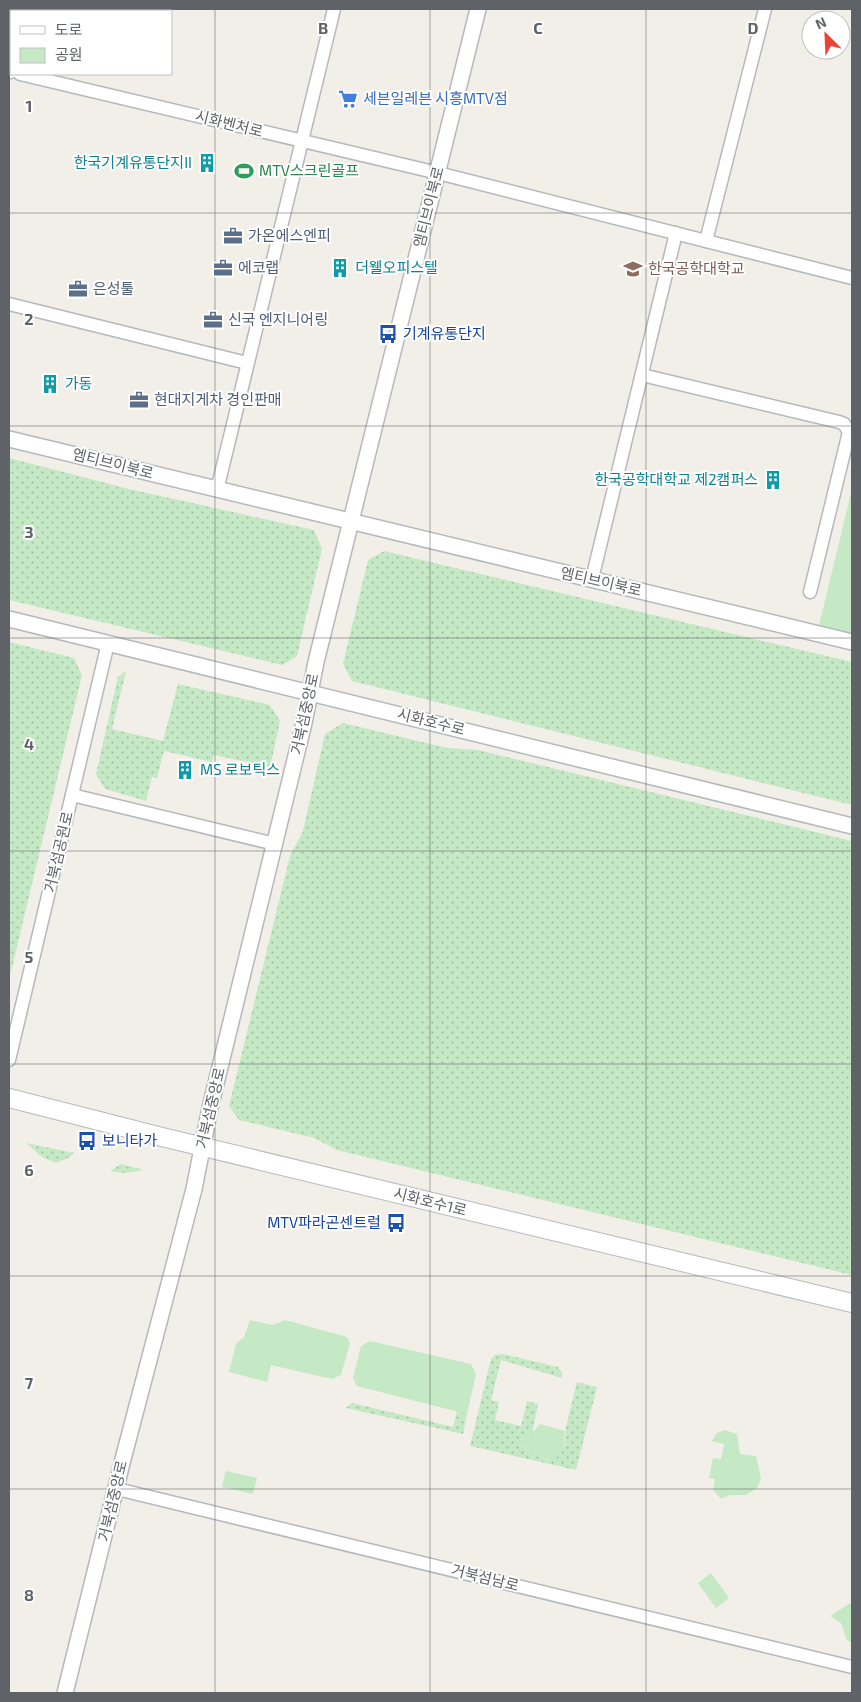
<svg xmlns="http://www.w3.org/2000/svg" width="861" height="1702" font-family="'Exo 2','Noto Sans KR',sans-serif">
	<style>
		.grass { fill: url(#grass-dots) }
		.park { fill: #c5e8c5 }
		.lines { fill: none; stroke-linecap: round; stroke-linejoin: round }
		.minor-casing { stroke: #b5b8bc; stroke-width: 15 }
		.tertiary-casing { stroke: #b5b8bc; stroke-width: 18 }
		.secondary-casing { stroke: #b6babf; stroke-width: 20 }
		.minor { stroke: #fff; stroke-width: 12 }
		.tertiary { stroke: #fff; stroke-width: 15 }
		.secondary { stroke: #fff; stroke-width: 18 }
		.grid { fill: none; stroke: #5f6368; stroke-width: 1; stroke-opacity: 0.55 }
		.labels { text-anchor: middle; stroke-width: 4; stroke-linejoin: round; paint-order: stroke }
		.shop-label { font-size: 15px; fill: #366cbe; stroke: #fff; text-anchor: start }
		.street-label { font-size: 15px; fill: #5f6368; stroke: #fff }
		.culture-label { font-size: 15px; fill: #0d838f; stroke: #fff; text-anchor: start }
		.leisure-label { font-size: 15px; fill: #27864d; stroke: #fff; text-anchor: start }
		.service-label { font-size: 15px; fill: #4e5e75; stroke: #fff; text-anchor: start }
		.education-label { font-size: 15px; fill: #785e54; stroke: #fff; text-anchor: start }
		.transit-label { font-size: 15px; fill: #164399; stroke: #fff; text-anchor: start }
		.grid-label { font-size: 16px; text-anchor: middle; font-weight: bold; fill: #5f6368; stroke: #fff; stroke-width: 4; stroke-linejoin: round; paint-order: stroke }
	</style>
	<defs>
		<pattern id="grass-dots" width="8" height="8" patternUnits="userSpaceOnUse" patternTransform="scale(1.25)"><rect width="8" height="8" fill="#c5e8c5"/><path d="M2 2h.1M6 6h.1" fill="none" stroke="#a3c0a4" stroke-width="1.8" stroke-linecap="round"/></pattern>
	</defs>
	<rect width="100%" height="100%" fill="#f1efe8"/>
	<g class="grass">
		<polygon points="9,458 129,489 314,530 322,549 297,656 282,665 9,600"/>
		<polygon points="384,551 852,662 852,805 352,681 343,664 368,560"/>
		<polygon points="9,642 74,658 82,675 9,980"/>
		<polygon points="126,671 112,729 163,741 178,684 270,705 280,721 270,767 214,755 212,762 164,751 157,778 152,777 146,801 105,789 96,774 118,677"/>
		<polygon points="343,723 447,748 478,750 852,841 852,1275 337,1150 314,1138 239,1120 229,1106 290,856 303,831 325,734"/>
		<polygon points="26,1143 74,1153 68,1158 56,1163 42,1157"/>
		<polygon points="121,1164 144,1170 125,1173 110,1171"/>
		<path d="M 503,1354 L 558,1367 L 562,1373 L 562,1378 L 501,1360 L 491,1400 L 499,1402 L 495,1420 L 521,1426 L 527,1401 L 538,1404 L 532,1434 L 515,1443 C 528,1448 537,1459 550,1460 L 564,1447 L 566,1427 L 577,1382 L 597,1387 L 576,1470 L 470,1446 L 491,1359 L 495,1355 Z"/>
		<polygon points="352,1403 453,1427 457,1411 467,1414 463,1434 346,1408"/>
	</g>
	<g class="park">
		<polygon points="852,489 852,642 817,634"/>
		<polygon points="250,1320 273,1325 285,1320 347,1337 350,1343 341,1375 332,1379 271,1365 267,1382 229,1372 236,1344 244,1337"/>
		<polygon points="370,1341 471,1364 476,1374 467,1414 357,1386 353,1378 361,1346"/>
		<path d="M 540,1424 L 565,1431 L 563,1451 L 555,1459 C 540,1463 528,1447 514,1443 L 529,1436 Z"/>
		<polygon points="725,1430 737,1434 740,1454 756,1456 761,1478 757,1488 746,1495 730,1495 721,1499 713,1490 715,1479 709,1478 713,1458 721,1459 724,1444 712,1441 717,1433"/>
		<polygon points="226,1471 257,1478 253,1494 222,1487"/>
		<polygon points="711,1573 729,1598 716,1608 698,1583"/>
		<polygon points="852,1602 852,1643 847,1640 841,1623 830,1616"/>
	</g>
	<g class="lines">
		<g class="minor-casing">
			<g id="minor">
				<polyline points="9,71 11,72"/>
				<polyline points="20,74 438,173 852,278"/>
				<polyline points="706,241 765,9"/>
				<polyline points="9,304 247,363"/>
				<polyline points="642,375 839,422 844,424 849,432 810,592"/>
				<polyline points="217,490 334,9"/>
				<polyline points="592,579 676,233"/>
				<polyline points="72,795 275,844"/>
				<polyline points="9,1060 108,643"/>
				<polyline points="117,1489 852,1667"/>
			</g>
		</g>
		<g class="tertiary-casing">
			<g id="tertiary">
				<polyline points="9,439 852,642"/>
				<polyline points="9,619 852,826"/>
				<polyline points="65,1693 122,1463 194,1189 210,1108 304,723 316,662 478,9"/>
			</g>
		</g>
		<g class="secondary-casing">
			<polyline id="secondary" points="9,1098 162,1137 852,1303"/>
		</g>
		<use href="#minor" class="minor"/>
		<use href="#tertiary" class="tertiary"/>
		<use href="#secondary" class="secondary"/>
	</g>
	<path class="grid" d="M 215,9 L 215,1693M 430,9 L 430,1693M 646,9 L 646,1693M 9,213 L 852,213M 9,426 L 852,426M 9,638 L 852,638M 9,851 L 852,851M 9,1064 L 852,1064M 9,1276 L 852,1276M 9,1489 L 852,1489"/>
	<defs>
		<g id="supermarket-bare" transform="scale(1.5)"><path d="M-6-5.5h2.5l.6 2H6L4.5 2H-2.5L-4.4-4H-6ZM-1.5 3.2a1.3 1.3 0 1 0 .1 0ZM3 3.2a1.3 1.3 0 1 0 .1 0Z" fill="#3f7fe0" stroke="#fff" stroke-width="2.5" paint-order="stroke"/></g>
		<g id="building-bare" transform="scale(1.5)"><path d="M-4-6H4V6H1V3H-1V6H-4ZM-2.5-4.3h1.7v1.8h-1.7ZM.8-4.3h1.7v1.8H.8ZM-2.5-1h1.7V.8h-1.7ZM.8-1h1.7V.8H.8Z" fill="#0f9aa8" stroke="#fff" stroke-width="2.5" paint-order="stroke"/></g>
		<g id="stadium-bare" transform="scale(1.5)"><path d="M0-5a6.5 5 0 1 0 0 10a6.5 5 0 1 0 0-10ZM-3.5-1.8h7v3.6h-7Z" fill="#2e9e5b" stroke="#fff" stroke-width="2.5" paint-order="stroke"/></g>
		<g id="office-bare" transform="scale(1.5)"><path d="M-6-3h4V-5.5h4V-3h4V5H-6ZM-1-4.5V-3h2v-1.5ZM-6 0V1H6V0Z" fill="#5c6f8a" stroke="#fff" stroke-width="2.5" paint-order="stroke"/></g>
		<g id="university-bare" transform="scale(1.5)"><path d="M0-5L7-2L0 1L-7-2ZM-4 1L0 2.5L4 1V4Q0 6-4 4Z" fill="#8d6e63" stroke="#fff" stroke-width="2.5" paint-order="stroke"/></g>
		<g id="bus-bare" transform="scale(1.5)"><path d="M-5-6H5V4H4V6H2V4H-2V6H-4V4H-5ZM-3.5-4V0h7V-4ZM-3.5 1.2v1.5H-2V1.2ZM2 1.2v1.5H3.5V1.2Z" fill="#1a4fb4" stroke="#fff" stroke-width="2.5" paint-order="stroke"/></g>
	</defs>
	<g fill-rule="evenodd">
		<use href="#supermarket-bare" x="348" y="99"/>
		<use href="#building-bare" x="207" y="163"/>
		<use href="#stadium-bare" x="244" y="171"/>
		<use href="#office-bare" x="233" y="236"/>
		<use href="#office-bare" x="223" y="268"/>
		<use href="#building-bare" x="340" y="268"/>
		<use href="#university-bare" x="633" y="269"/>
		<use href="#office-bare" x="78" y="289"/>
		<use href="#office-bare" x="213" y="320"/>
		<use href="#bus-bare" x="388" y="334"/>
		<use href="#building-bare" x="50" y="384"/>
		<use href="#office-bare" x="139" y="400"/>
		<use href="#building-bare" x="773" y="480"/>
		<use href="#building-bare" x="185" y="770"/>
		<use href="#bus-bare" x="87" y="1141"/>
		<use href="#bus-bare" x="396" y="1223"/>
	</g>
	<g class="labels">
		<g class="shop-label">
			<text x="363" y="104">세븐일레븐 시흥MTV점</text>
		</g>
		<g class="street-label">
			<text transform="translate(229 124) rotate(14)" y="5">시화벤처로</text>
			<text transform="translate(429 207) rotate(-76)" y="5">엠티브이북로</text>
			<text transform="translate(113 464) rotate(14)" y="5">엠티브이북로</text>
			<text transform="translate(601 582) rotate(13)" y="5">엠티브이북로</text>
			<text transform="translate(305 714) rotate(-78)" y="5">거북섬중앙로</text>
			<text transform="translate(431 722) rotate(14)" y="5">시화호수로</text>
			<text transform="translate(59 852) rotate(-77)" y="5">거북섬공원로</text>
			<text transform="translate(211 1108) rotate(-77)" y="5">거북섬중앙로</text>
			<text transform="translate(430 1202) rotate(14)" y="5">시화호수1로</text>
			<text transform="translate(113 1501) rotate(-77)" y="5">거북섬중앙로</text>
			<text transform="translate(485 1578) rotate(14)" y="5">거북섬남로</text>
		</g>
		<g class="culture-label">
			<text x="192" y="168" text-anchor="end">한국기계유통단지II</text>
			<text x="355" y="273">더웰오피스텔</text>
			<text x="65" y="389">가동</text>
			<text x="758" y="485" text-anchor="end">한국공학대학교 제2캠퍼스</text>
			<text x="200" y="775">MS 로보틱스</text>
		</g>
		<g class="leisure-label">
			<text x="259" y="176">MTV스크린골프</text>
		</g>
		<g class="service-label">
			<text x="248" y="241">가온에스엔피</text>
			<text x="238" y="273">에코랩</text>
			<text x="93" y="294">은성툴</text>
			<text x="228" y="325">신국 엔지니어링</text>
			<text x="154" y="405">현대지게차 경인판매</text>
		</g>
		<g class="education-label">
			<text x="648" y="274">한국공학대학교</text>
		</g>
		<g class="transit-label">
			<text x="403" y="339">기계유통단지</text>
			<text x="102" y="1146">보니타가</text>
			<text x="381" y="1228" text-anchor="end">MTV파라곤센트럴</text>
		</g>
	</g>
	<g class="grid-label">
		<text x="323" y="34">B</text>
		<text x="538" y="34">C</text>
		<text x="753" y="34">D</text>
		<text x="29" y="112">1</text>
		<text x="29" y="325">2</text>
		<text x="29" y="538">3</text>
		<text x="29" y="750">4</text>
		<text x="29" y="963">5</text>
		<text x="29" y="1176">6</text>
		<text x="29" y="1389">7</text>
		<text x="29" y="1601">8</text>
	</g>
	<rect width="861" height="1702" fill="none" stroke="#5f6368" stroke-width="20"/>
	<rect x="10" y="10" width="162" height="65" fill="#ffffff" stroke="#bfc1c3"/>
	<rect x="20" y="26" width="25" height="8" fill="#ffffff" stroke="#bfc1c3"/>
	<text x="55" y="35" font-size="15" fill="#5f6368">도로</text>
	<rect x="20" y="48" width="25" height="15" fill="#c5e8c5" stroke="#bfc1c3"/>
	<text x="55" y="60" font-size="15" fill="#5f6368">공원</text>
	<g transform="translate(826 35) rotate(336)"><circle r="24" fill="#ffffff" stroke="#bfc1c3"/>
	<path d="M0-4L9 19L0 12L-9 19Z" fill="#ea4335"/>
	<text y="-8" font-size="14" font-weight="bold" text-anchor="middle" fill="#5f6368">N</text>
	</g>
</svg>
